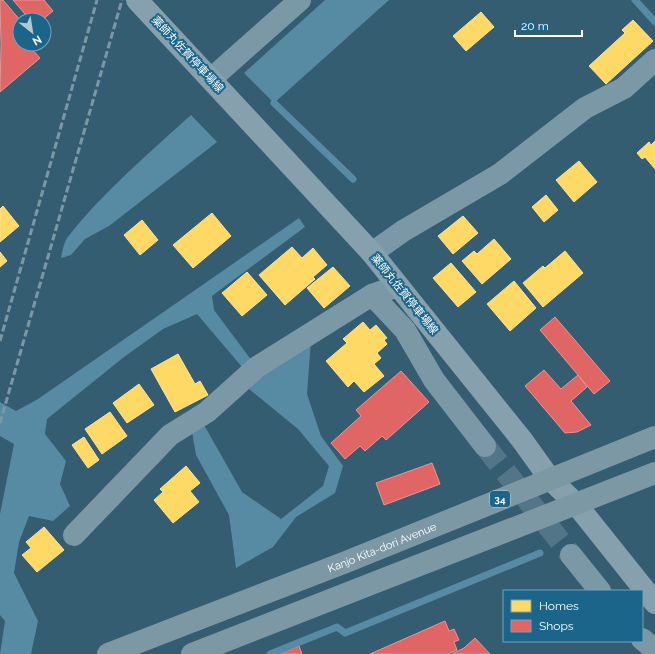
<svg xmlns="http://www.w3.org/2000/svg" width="655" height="654" font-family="Raleway,'Noto Sans JP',sans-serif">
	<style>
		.water { fill: #578aa3 }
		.homes { fill: #ffd966; stroke: #ffe494 }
		.shops { fill: #e06666; stroke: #e99494 }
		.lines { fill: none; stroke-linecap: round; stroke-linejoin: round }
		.stream { stroke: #578aa3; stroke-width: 7 }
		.minor-tunnel { stroke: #527587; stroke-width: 22; stroke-dasharray: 22 11; stroke-linecap: butt }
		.minor { stroke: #7b98a6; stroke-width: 22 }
		.major { stroke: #86a0ae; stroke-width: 22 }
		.highway { stroke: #7c98a5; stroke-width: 22 }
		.rail { stroke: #7c98a5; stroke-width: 3; stroke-dasharray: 7 3; stroke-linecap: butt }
		.labels { text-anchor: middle; stroke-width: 4; stroke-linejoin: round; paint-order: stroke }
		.shield { fill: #1b658b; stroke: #bbd1dc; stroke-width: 1 }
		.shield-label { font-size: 10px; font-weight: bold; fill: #fff }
		.street-label { font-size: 11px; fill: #fff; stroke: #1b658b }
	</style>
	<rect width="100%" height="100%" fill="#345d72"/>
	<g class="water">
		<polygon points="325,0 389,0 274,103 244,73"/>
		<path d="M 191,115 L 217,142 L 109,226 L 85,239 L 71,255 L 61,258 C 62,252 64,243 67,238 C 103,192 148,154 191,115 Z"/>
		<polygon points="299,218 305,227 212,296 214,310 252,361 242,367 197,314 163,329 124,357 47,419 45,434 66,461 60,484 70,506 53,521 29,516 19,542 14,573 38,621 31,654 0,654 5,621 0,615 0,514 14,444 0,436 0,402 16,411 38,399"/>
		<polygon points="311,340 307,394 321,436 343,466 335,493 296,517 273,547 236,568 229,515 196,455 192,432 204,425 242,492 281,519 323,486 329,466 298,429 249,389 259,377"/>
	</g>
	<g class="homes">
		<polygon points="481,12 494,27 466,51 453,36"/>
		<polygon points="633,20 653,41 606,84 589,66 625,33 622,30"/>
		<polygon points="655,141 655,169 645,157 642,159 637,153 649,142 651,145"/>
		<polygon points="579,161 597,182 574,202 556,180"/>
		<polygon points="546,195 558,210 544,222 532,207"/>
		<polygon points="3,206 19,226 0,242 0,209"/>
		<polygon points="212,213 231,236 193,268 173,245"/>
		<polygon points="463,216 478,233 453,254 438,236"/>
		<polygon points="142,220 158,240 140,255 124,235"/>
		<polygon points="494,239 511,259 482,284 462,261 474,251 477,254"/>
		<polygon points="292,247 302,258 313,248 327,265 313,277 315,279 285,305 259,275"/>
		<polygon points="565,251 583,273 543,307 523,283 543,266 545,268"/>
		<polygon points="0,252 7,261 0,267"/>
		<polygon points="451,263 476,292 458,307 433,278"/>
		<polygon points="333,267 350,286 324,308 307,288"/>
		<polygon points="247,272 267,295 242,316 222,293"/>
		<polygon points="514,281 536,308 510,331 487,304"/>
		<polygon points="363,322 370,330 376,325 387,338 384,340 387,344 377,353 381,358 374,364 384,376 364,392 354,381 348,387 326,361 347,343 343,339"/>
		<polygon points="178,354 195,384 200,381 208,395 175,412 151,369"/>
		<polygon points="139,384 154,405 127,423 113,403"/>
		<polygon points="110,412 127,436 102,454 85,429"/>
		<polygon points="84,437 99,460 88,468 72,445"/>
		<polygon points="186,466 200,483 190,491 199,502 173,523 154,500 163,492 160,489"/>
		<polygon points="44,527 64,550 37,572 22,555 31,548 26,542"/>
	</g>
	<g class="shops">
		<polygon points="0,0 3,0 20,20 20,44 38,44 32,49 40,58 0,92 1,44"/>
		<polygon points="13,0 44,0 53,11 42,20 30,20"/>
		<polygon points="555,317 610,381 594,394 540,330"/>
		<polygon points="544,370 561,389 578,375 587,387 571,401 591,425 577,432 565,433 525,386"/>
		<polygon points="401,371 429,402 386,440 382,436 365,451 360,446 345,459 331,443 361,416 356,410"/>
		<polygon points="432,463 440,484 384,505 376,483"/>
		<polygon points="445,621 449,631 454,629 459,640 454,642 457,650 448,654 370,654"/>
		<polygon points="475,638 490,654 452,654 464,648"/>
		<polygon points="299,646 302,654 278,654"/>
	</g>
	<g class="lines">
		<g class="stream">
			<polyline points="635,0 655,22"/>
			<polyline points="274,103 353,179"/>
			<polyline points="270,654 337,627 345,633 540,553"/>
		</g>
		<polyline class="minor-tunnel" points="485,446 571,555"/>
		<g class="minor">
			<polyline points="211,79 300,0"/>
			<polyline points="372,253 403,231 500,174 585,108 624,88 655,60"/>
			<polyline points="372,295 405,330 434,380 485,446"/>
			<polyline points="74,535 170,435 207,412 257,367 372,295 398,286"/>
			<polyline points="571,555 600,591"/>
			<polyline points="642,639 655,650"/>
		</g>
		<polyline class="major" points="137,0 372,253 522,440 550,479 576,504 655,603"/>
		<g class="highway">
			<path id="s1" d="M 108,654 L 346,562 L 655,437"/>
			<polyline points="192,654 655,473"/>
		</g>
		<g class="rail">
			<polyline points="0,341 97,0"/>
			<polyline points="0,423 122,0"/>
		</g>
	</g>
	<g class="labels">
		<rect class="shield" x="490" y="491" width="20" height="16" rx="3"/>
		<g class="shield-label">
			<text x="500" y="503">34</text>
		</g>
		<g class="street-label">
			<text transform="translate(188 54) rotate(47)" y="4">薬師丸佐賀停車場線</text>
			<text transform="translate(405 294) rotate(51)" y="4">薬師丸佐賀停車場線</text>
			<text dy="4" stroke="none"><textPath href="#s1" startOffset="294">Kanjo Kita-dori Avenue</textPath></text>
		</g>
	</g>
	<rect x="503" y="590" width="140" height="52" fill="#1b658b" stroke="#76a3b9"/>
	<rect x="511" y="600" width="20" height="12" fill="#ffd966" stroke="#76a3b9"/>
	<text x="539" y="610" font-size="12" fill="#ffffff">Homes</text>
	<rect x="511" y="620" width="20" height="12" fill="#e06666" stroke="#76a3b9"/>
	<text x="539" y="630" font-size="12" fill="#ffffff">Shops</text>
	<g transform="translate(32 32) rotate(150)"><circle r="19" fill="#1b658b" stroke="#76a3b9"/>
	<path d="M0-3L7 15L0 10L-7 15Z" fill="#b8c6ce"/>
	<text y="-6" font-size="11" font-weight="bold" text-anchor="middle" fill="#ffffff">N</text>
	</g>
	<path d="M515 30v6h67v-6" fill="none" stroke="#ffffff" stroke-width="2"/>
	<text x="521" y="30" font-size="12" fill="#ffffff" stroke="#1b658b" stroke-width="3" paint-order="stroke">20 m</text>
</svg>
